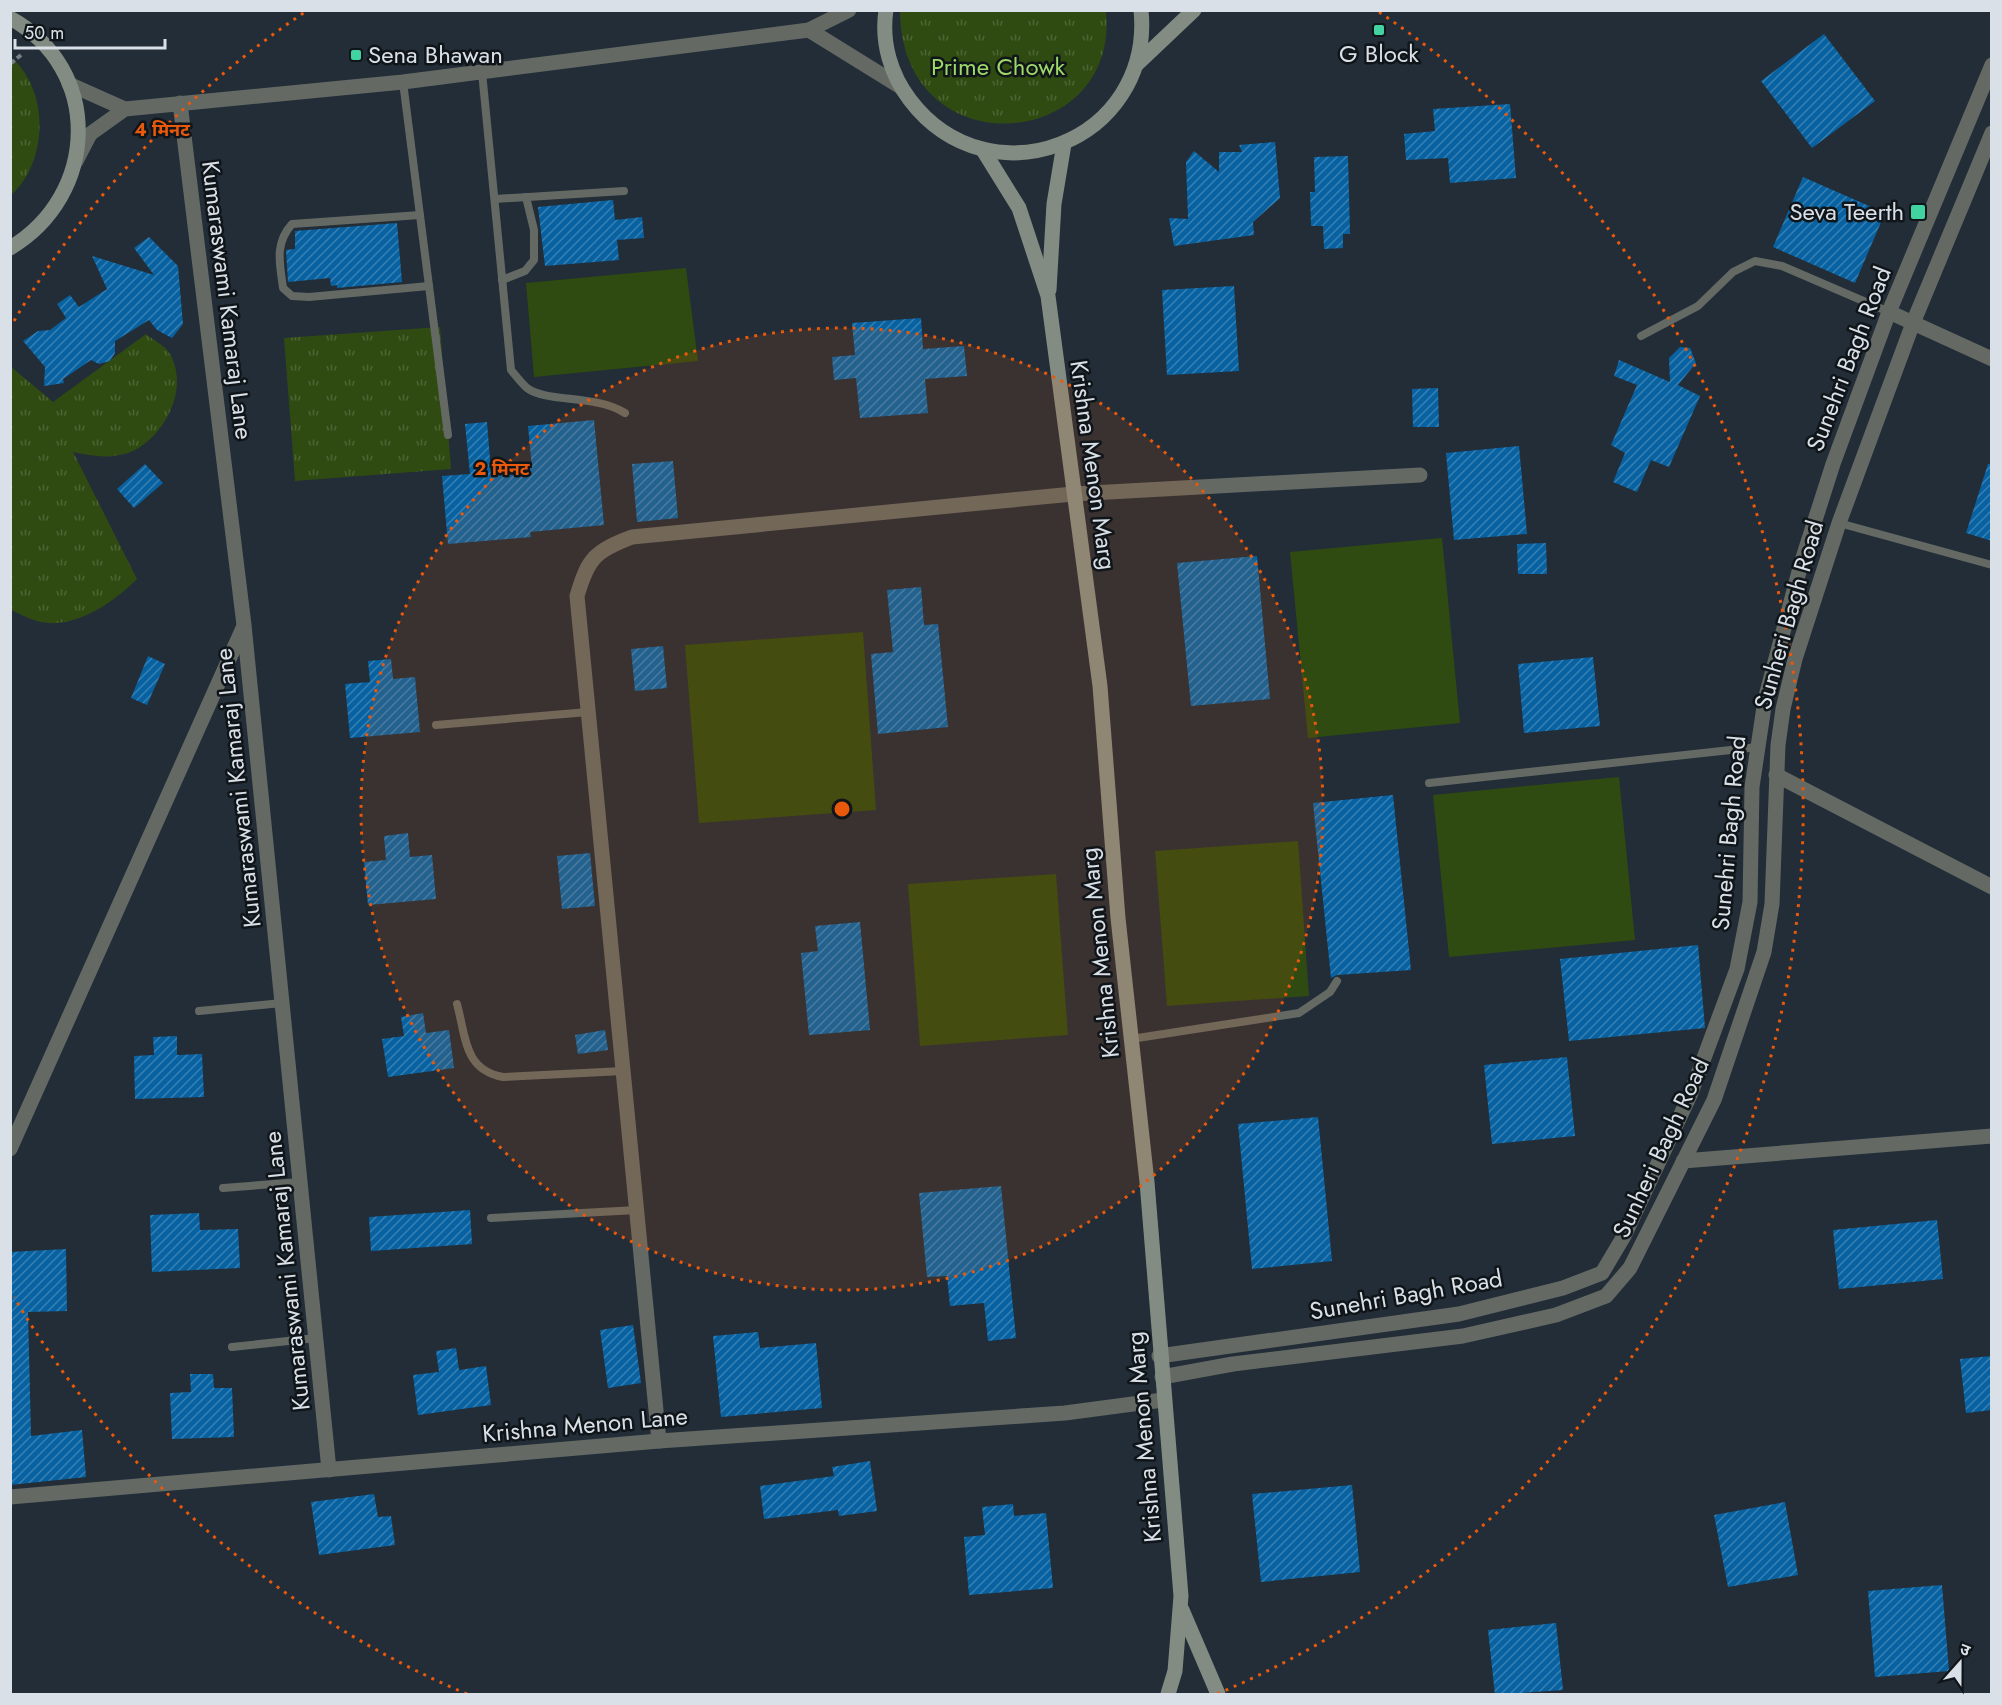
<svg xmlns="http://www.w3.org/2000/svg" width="2002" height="1705" font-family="Jost,'Noto Sans Devanagari',sans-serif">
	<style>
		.green { fill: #2f4b11 }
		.park { fill: url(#park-tufts) }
		.building { fill: url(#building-hatch) }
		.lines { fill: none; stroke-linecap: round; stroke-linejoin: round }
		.path { stroke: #778089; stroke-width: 4; stroke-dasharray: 6 3; stroke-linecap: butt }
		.service { stroke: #646964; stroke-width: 8 }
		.minor { stroke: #646964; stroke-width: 15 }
		.tertiary { stroke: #646964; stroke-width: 15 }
		.secondary { stroke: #838c83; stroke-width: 15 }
		.ring { fill: none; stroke: #e8590c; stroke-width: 3; stroke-dasharray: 3 6 }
		.poi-dot { fill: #42d4a0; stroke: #101519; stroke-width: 2 }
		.labels { text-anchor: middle; stroke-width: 5; stroke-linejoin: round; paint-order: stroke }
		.poi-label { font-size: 24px; fill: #d9e0e7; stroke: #101519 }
		.park-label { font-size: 24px; fill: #9dd868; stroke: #101519 }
		.street-label { font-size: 24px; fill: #d9e0e7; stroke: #101519 }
		.centre { fill: #e8590c; stroke: #101519; stroke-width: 3 }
		.ring-label { font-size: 18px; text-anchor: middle; font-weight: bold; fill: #e8590c; stroke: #101519; stroke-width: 5; stroke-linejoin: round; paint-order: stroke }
	</style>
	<defs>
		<pattern id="park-tufts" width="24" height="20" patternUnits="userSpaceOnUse" patternTransform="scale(1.5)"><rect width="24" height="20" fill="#2f4b11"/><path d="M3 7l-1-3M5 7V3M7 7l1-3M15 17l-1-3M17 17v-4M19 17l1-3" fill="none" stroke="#4d6534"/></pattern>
		<pattern id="building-hatch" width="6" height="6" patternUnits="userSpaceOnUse" patternTransform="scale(1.5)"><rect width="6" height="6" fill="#0862a1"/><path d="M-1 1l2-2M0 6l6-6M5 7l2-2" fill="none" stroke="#3780b2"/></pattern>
	</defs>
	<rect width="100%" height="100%" fill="#222d37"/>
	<g class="green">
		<polygon points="686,268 698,361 534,377 526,283"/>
		<polygon points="1442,538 1460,723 1308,738 1290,552"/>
		<polygon points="863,632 876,810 699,823 685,645"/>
		<polygon points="1619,777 1635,940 1449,957 1433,795"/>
		<polygon points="1298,841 1309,996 1167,1006 1155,851"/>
		<polygon points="1056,874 1068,1035 920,1046 908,884"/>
	</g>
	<g class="park">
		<path d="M 900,11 L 1106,11 C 1120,153 901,169 900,11 Z"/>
		<path d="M 11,57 C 49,90 49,161 11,195 Z"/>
		<polygon points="440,327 451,469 295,481 284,338"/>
		<path d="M 146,334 C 152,339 163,345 168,351 C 192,386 164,440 128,453 C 108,459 92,456 73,452 L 137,579 C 114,602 76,629 41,622 C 31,620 20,614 11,610 L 10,366 L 53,402 Z"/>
	</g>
	<g class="building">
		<polygon points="1824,34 1875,101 1812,148 1761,81"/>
		<polygon points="1510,104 1516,178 1450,183 1448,158 1406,160 1404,134 1435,131 1433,109"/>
		<polygon points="1275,142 1280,198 1253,222 1254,235 1174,246 1169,218 1188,219 1186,162 1194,151 1219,172 1219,152 1242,152 1239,145"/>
		<polygon points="1348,156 1350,234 1343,234 1343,248 1324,249 1323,226 1311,226 1310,192 1315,192 1314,157"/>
		<polygon points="1803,177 1885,213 1855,283 1773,247"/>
		<polygon points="613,200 615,220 642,217 644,238 617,240 619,260 545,266 538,207"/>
		<polygon points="397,223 402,282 337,288 337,285 331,286 330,278 288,282 286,250 295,249 295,231"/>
		<polygon points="149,237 178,266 183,324 172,338 157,330 149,320 115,341 115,353 110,361 99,364 91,360 63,379 64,383 44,386 45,367 23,341 38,331 50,330 66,318 57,304 70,295 79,307 107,289 92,256 154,275 134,248"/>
		<polygon points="1234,286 1239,371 1167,375 1162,290"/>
		<polygon points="921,318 923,349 964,346 967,376 925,379 928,413 860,418 856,378 834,380 832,357 855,355 852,323"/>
		<polygon points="1680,347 1690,348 1696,363 1678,385 1700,396 1669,467 1651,460 1637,492 1613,482 1625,453 1611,445 1637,385 1614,376 1619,360 1670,382 1669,358"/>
		<polygon points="1438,388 1439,427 1413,427 1412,389"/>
		<polygon points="594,420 604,525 530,532 531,537 448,544 442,476 470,474 465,424 487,422 491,472 532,468 528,426"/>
		<polygon points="1519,446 1527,534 1454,540 1446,453"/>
		<polygon points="673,461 678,518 637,522 632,464"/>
		<polygon points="145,464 163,483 134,508 117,489"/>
		<polygon points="1988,464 1992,464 1992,541 1966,533"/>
		<polygon points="1546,543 1547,574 1518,574 1517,544"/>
		<polygon points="1257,556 1270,699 1191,706 1177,563"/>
		<polygon points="921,587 924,625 938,624 948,727 878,734 871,654 893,652 887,590"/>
		<polygon points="663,646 667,688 635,691 631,649"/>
		<polygon points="148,656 165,664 147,705 131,698"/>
		<polygon points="1593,657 1600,726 1524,733 1518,664"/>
		<polygon points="391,659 393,679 415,677 420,732 350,738 345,684 370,682 368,661"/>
		<polygon points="1393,795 1411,970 1337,975 1331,978 1313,803"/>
		<polygon points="408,833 410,857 432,855 436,899 368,905 364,862 386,860 384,836"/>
		<polygon points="590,853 595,906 562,909 557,856"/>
		<polygon points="860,922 870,1030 809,1035 801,953 818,951 815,926"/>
		<polygon points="1698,945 1705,1028 1569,1041 1560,959"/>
		<polygon points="423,1013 426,1033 449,1030 454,1068 388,1077 382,1039 404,1036 401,1017"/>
		<polygon points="605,1030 608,1050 578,1054 575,1035"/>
		<polygon points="177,1036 177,1055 202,1054 204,1097 135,1099 134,1056 154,1055 153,1037"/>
		<polygon points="1567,1057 1575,1136 1492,1144 1484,1065"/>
		<polygon points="1318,1117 1332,1261 1252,1269 1238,1124"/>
		<polygon points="1001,1186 1016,1338 988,1341 984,1303 950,1306 947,1276 927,1277 919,1193"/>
		<polygon points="470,1210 472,1244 371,1251 369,1217"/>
		<polygon points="199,1213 200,1230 238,1229 240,1268 152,1272 150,1215"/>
		<polygon points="1937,1220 1943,1279 1839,1289 1833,1230"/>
		<polygon points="66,1249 67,1311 28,1312 31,1436 82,1430 86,1477 10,1485 10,1252"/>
		<polygon points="633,1325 641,1383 608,1388 600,1330"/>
		<polygon points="758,1332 760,1348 816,1343 822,1408 721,1417 713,1336"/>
		<polygon points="456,1348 459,1370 486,1366 491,1405 418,1415 413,1375 439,1372 436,1351"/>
		<polygon points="1992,1356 1992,1410 1966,1413 1960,1359"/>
		<polygon points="190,1374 213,1374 214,1388 232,1388 234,1437 172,1439 170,1393 191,1392"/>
		<polygon points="870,1461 877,1511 839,1516 838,1510 764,1519 760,1486 834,1476 832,1467"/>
		<polygon points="1352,1485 1360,1572 1261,1582 1252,1494"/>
		<polygon points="374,1494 378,1517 391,1516 395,1545 319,1555 311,1502"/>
		<polygon points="1785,1502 1798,1575 1728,1587 1714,1515"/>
		<polygon points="1013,1504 1014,1516 1046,1513 1053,1588 969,1595 964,1537 985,1535 982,1507"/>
		<polygon points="1942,1585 1949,1671 1875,1677 1868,1591"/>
		<polygon points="1556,1623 1563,1690 1495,1695 1488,1630"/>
	</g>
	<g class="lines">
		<polyline class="path" points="10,64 21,55"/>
		<g class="service">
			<path d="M 482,72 L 511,370 C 516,376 521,383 527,388 C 547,403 595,394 625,413"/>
			<polyline points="403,82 448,435"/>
			<polyline points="495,199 624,191"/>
			<path d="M 420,215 L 292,224 C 274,244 280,264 283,288 L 292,296 L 309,297 L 429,286"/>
			<polyline points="502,280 525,271 534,260 534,230 526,197"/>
			<polyline points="1641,336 1698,306 1733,272 1755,261 1782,266 1889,312"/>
			<polyline points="1839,523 1992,565"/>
			<polyline points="436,725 588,712"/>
			<polyline points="1429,783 1758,747"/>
			<path d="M 457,1004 C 466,1037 464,1070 503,1077 L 623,1071"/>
			<polyline points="199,1011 282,1003"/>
			<polyline points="1131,1039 1299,1013 1330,992 1337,981"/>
			<polyline points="223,1188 300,1182"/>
			<polyline points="491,1218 637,1210"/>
			<polyline points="232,1347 316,1338"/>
		</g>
		<g class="minor">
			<polyline points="180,103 244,625 329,1470"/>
			<polyline points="1889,312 1992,359"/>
			<polyline points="1776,775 1992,887"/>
			<polyline points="10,1149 243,628"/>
			<polyline points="1683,1161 1992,1136"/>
			<path d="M 659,1441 L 577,596 C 588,558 595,551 632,537 L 1073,494 L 1420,475"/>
			<polyline points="10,1497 659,1441 1065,1413 1163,1400"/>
		</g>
		<g class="tertiary">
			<polyline points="809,30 901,87"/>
			<polyline points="69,84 125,109"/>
			<polyline points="76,161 90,134 125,109 403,82 809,30 849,10"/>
			<polyline points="1159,1356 1459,1314 1563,1288 1602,1273 1624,1236 1691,1093 1737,969 1750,902 1752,787 1765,700 1801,564 1833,464 1889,312 1992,65"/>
			<polyline points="1162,1377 1233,1364 1463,1336 1556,1315 1606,1296 1630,1268 1714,1100 1764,952 1772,904 1778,745 1783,709 1795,659 1839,523 1913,323 1992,133"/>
		</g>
		<g class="secondary">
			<path d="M 886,10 C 881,43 891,75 910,100 C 990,205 1154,142 1141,10"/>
			<path d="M 10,18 C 103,69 99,195 10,248"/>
			<polyline points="1137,64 1194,10"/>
			<polyline points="983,150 1019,208 1048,296 1100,686 1118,918 1147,1182 1181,1596 1175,1671 1168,1694"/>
			<polyline points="1049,290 1054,204 1064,144"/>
			<polyline points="1182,1610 1218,1694"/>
		</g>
	</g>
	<circle cx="842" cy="809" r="481" fill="#e8590c" fill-opacity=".12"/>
	<g class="ring">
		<circle cx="842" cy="809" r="481"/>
		<path d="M467 1694A961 961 0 0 1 14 1297M14 321A961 961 0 0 1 305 12M1379 12A961 961 0 0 1 1217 1694"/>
	</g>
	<g class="poi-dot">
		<rect x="1373" y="24" width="12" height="12" rx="3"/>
		<rect x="350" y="49" width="12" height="12" rx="3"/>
		<rect x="1910" y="204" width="16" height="16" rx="3"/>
	</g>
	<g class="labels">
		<g class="poi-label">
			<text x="1379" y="62">G Block</text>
			<text x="368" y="63" text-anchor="start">Sena Bhawan</text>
			<text x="1904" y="220" text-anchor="end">Seva Teerth</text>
		</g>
		<g class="park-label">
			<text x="998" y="75">Prime Chowk</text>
		</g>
		<g class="street-label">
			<text transform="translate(227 300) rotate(83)" y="8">Kumaraswami Kamaraj Lane</text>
			<text transform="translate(1849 359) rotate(-69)" y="8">Sunehri Bagh Road</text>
			<text transform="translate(1093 465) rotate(82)" y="8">Krishna Menon Marg</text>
			<text transform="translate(1789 615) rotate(-74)" y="8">Sunheri Bagh Road</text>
			<text transform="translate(238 788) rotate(-96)" y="8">Kumaraswami Kamaraj Lane</text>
			<text transform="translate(1729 833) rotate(-85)" y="8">Sunehri Bagh Road</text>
			<text transform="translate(1100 953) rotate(-96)" y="8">Krishna Menon Marg</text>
			<text transform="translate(1661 1148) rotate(-65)" y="8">Sunheri Bagh Road</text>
			<text transform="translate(287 1271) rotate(-96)" y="8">Kumaraswami Kamaraj Lane</text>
			<text transform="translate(1406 1295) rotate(-10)" y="8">Sunehri Bagh Road</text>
			<text transform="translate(585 1425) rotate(-5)" y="8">Krishna Menon Lane</text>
			<text transform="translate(1144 1437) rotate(-95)" y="8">Krishna Menon Marg</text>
		</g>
	</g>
	<circle cx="842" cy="809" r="9" class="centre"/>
	<g class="ring-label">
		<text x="162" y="136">4 मिनट</text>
		<text x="502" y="475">2 मिनट</text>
	</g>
	<rect width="2002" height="1705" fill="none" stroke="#d9e0e7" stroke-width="24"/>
	<g transform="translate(1960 1663) rotate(21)" stroke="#101519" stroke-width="4.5" paint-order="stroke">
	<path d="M0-4.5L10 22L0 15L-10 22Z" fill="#d9e0e7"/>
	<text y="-9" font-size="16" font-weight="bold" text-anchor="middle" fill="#d9e0e7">उ</text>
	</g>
	<path d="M15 39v9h150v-9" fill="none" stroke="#d9e0e7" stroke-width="3"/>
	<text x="24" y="39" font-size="18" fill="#d9e0e7" stroke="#101519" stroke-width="4.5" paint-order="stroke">50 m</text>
</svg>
